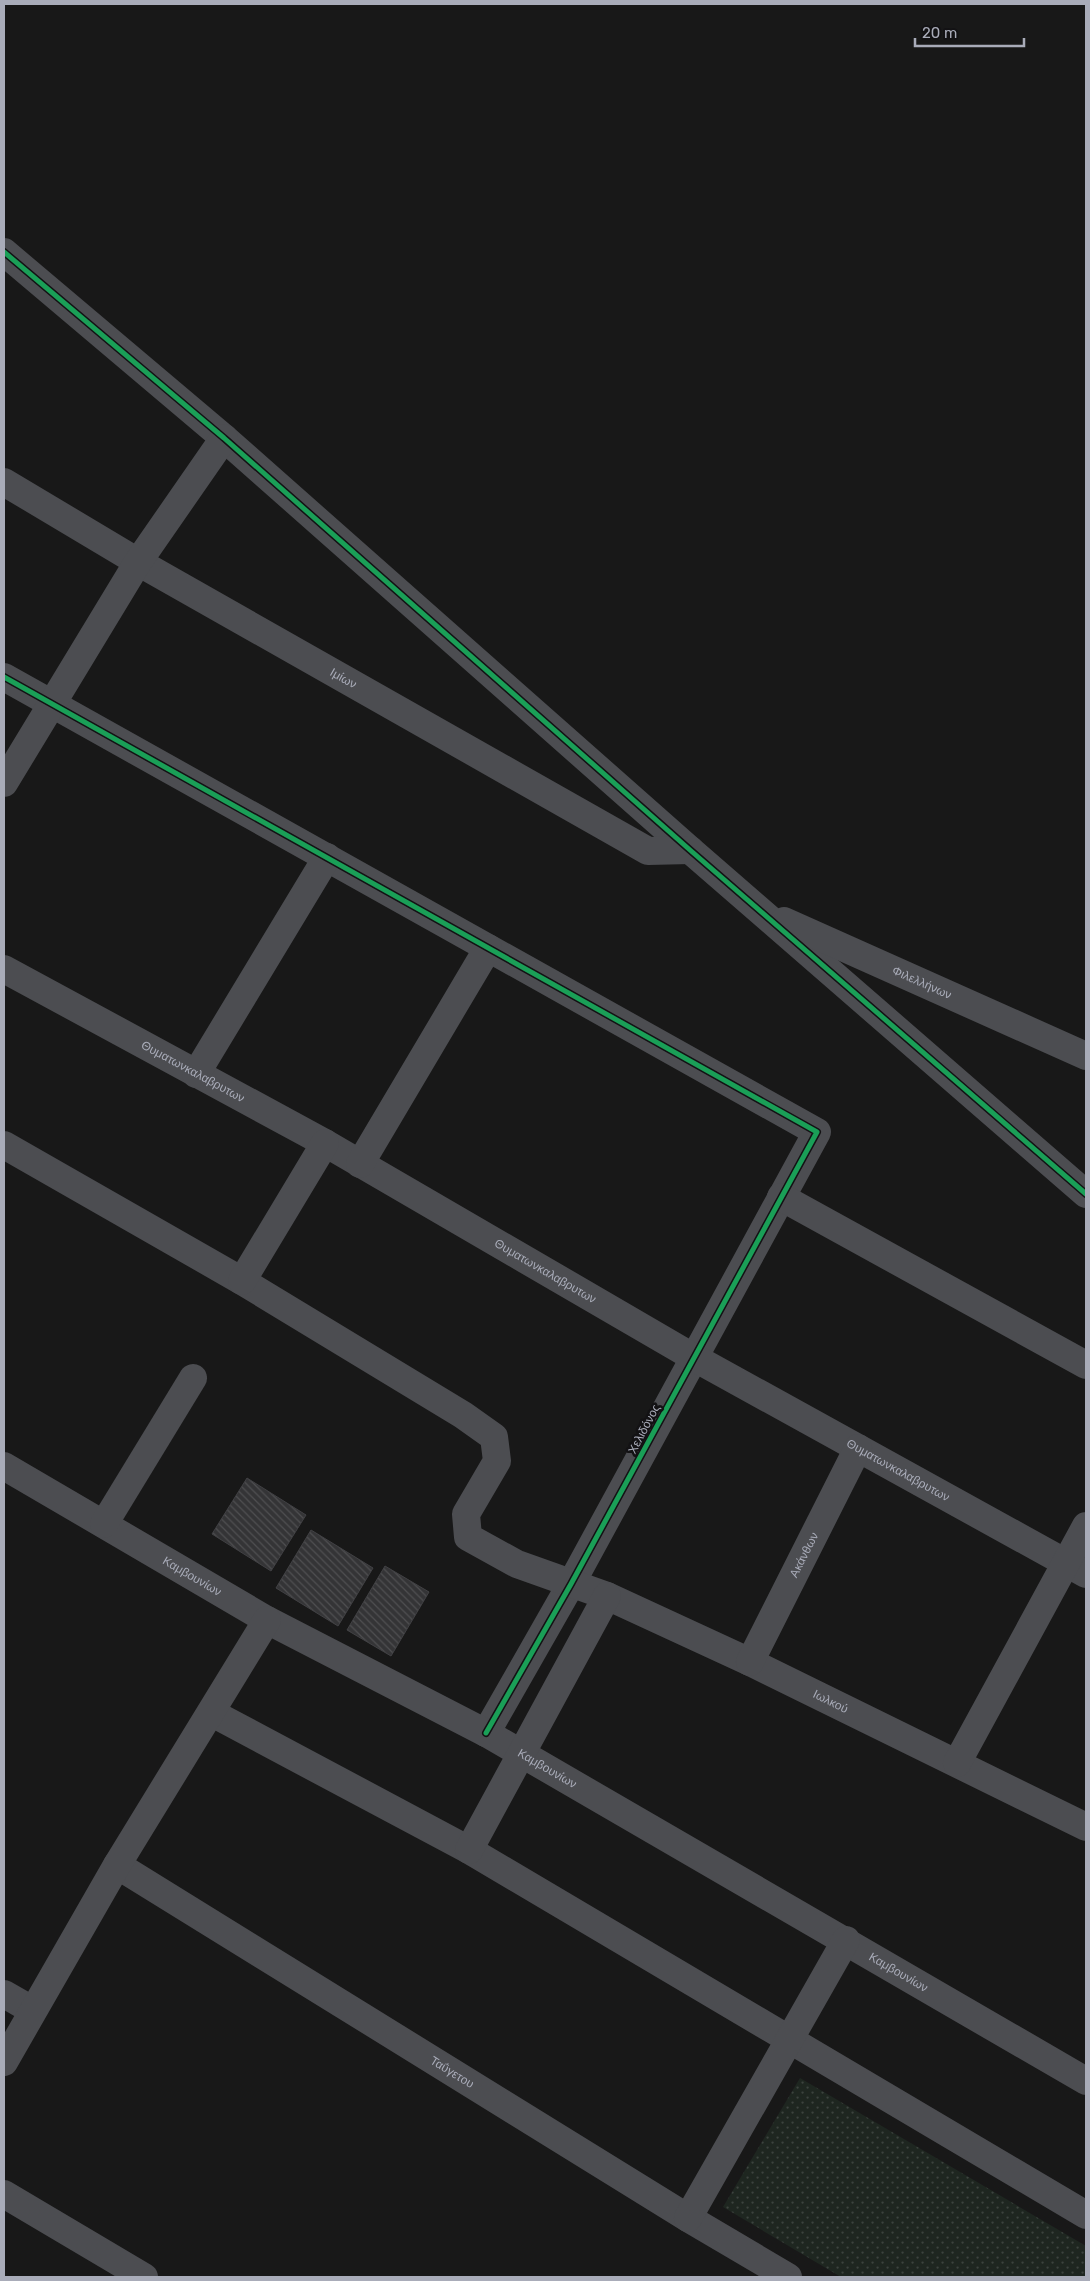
<svg xmlns="http://www.w3.org/2000/svg" width="1090" height="2281" font-family="Rubik,sans-serif">
	<style>
		.grass { fill: url(#grass-dots) }
		.building { fill: url(#building-back-hatch); stroke: #414144 }
		.lines { fill: none; stroke-linecap: round; stroke-linejoin: round }
		.minor { stroke: #4c4d51; stroke-width: 28 }
		.cycleway-casing { stroke: #131214; stroke-width: 8 }
		.cycleway { stroke: #1a9f57; stroke-width: 5 }
		.labels { text-anchor: middle; stroke-width: 5; stroke-linejoin: round; paint-order: stroke }
		.street-label { font-size: 12px; fill: #a9acb9; stroke: #131214 }
	</style>
	<defs>
		<pattern id="grass-dots" width="8" height="8" patternUnits="userSpaceOnUse" patternTransform="scale(1.25)"><rect width="8" height="8" fill="#1e2620"/><path d="M2 2h.1M6 6h.1" fill="none" stroke="#3c433e" stroke-width="1.8" stroke-linecap="round"/></pattern>
		<pattern id="building-back-hatch" width="6" height="6" patternUnits="userSpaceOnUse" patternTransform="scale(1.25)"><rect width="6" height="6" fill="#343436"/><path d="M-1 5l2 2M0 0l6 6M5-1l2 2" fill="none" stroke="#4f4f51"/></pattern>
	</defs>
	<rect width="100%" height="100%" fill="#181818"/>
	<polygon class="grass" points="800,2078 1086,2246 1086,2277 841,2277 723,2207"/>
	<g class="building">
		<polygon points="247,1478 306,1515 271,1571 212,1534"/>
		<polygon points="311,1530 373,1568 338,1626 276,1588"/>
		<polygon points="385,1566 429,1592 391,1656 347,1630"/>
	</g>
	<g class="lines">
		<g class="minor">
			<polyline points="4,252 224,438 690,850 1086,1194"/>
			<path id="s1" d="M 4,482 L 138,562 L 648,851 L 690,850"/>
			<polyline points="4,677 817,1132 571,1584 486,1733"/>
			<polyline points="4,783 138,562 224,438"/>
			<path id="s2" d="M 784,921 L 1086,1056"/>
			<path id="s3" d="M 4,969 L 325,1143 L 693,1357 L 1086,1574"/>
			<polyline points="196,1074 327,857"/>
			<path id="s4" d="M 4,1145 L 242,1281 L 463,1415 L 494,1437 L 497,1461 L 466,1514 L 468,1537 L 517,1564 L 607,1596 L 750,1662 L 1086,1827"/>
			<polyline points="360,1164 488,948"/>
			<polyline points="781,1197 1086,1365"/>
			<polyline points="242,1281 325,1143"/>
			<path id="s5" d="M 4,1466 L 267,1620 L 486,1733 L 1086,2081"/>
			<polyline points="104,1524 193,1378"/>
			<path id="s6" d="M 750,1662 L 858,1448"/>
			<polyline points="212,1713 469,1850 1086,2215"/>
			<polyline points="957,1763 1086,1526"/>
			<polyline points="469,1850 607,1596"/>
			<path id="s7" d="M 117,1865 L 688,2218 L 788,2277"/>
			<polyline points="4,1994 32,2010"/>
			<polyline points="4,2062 117,1865 267,1620"/>
			<polyline points="4,2194 144,2277"/>
			<polyline points="688,2218 846,1940"/>
		</g>
		<g class="cycleway-casing">
			<g id="cycleway">
				<polyline points="4,252 224,438 690,850 1086,1194"/>
				<polyline points="4,677 817,1132 571,1584 486,1733"/>
			</g>
		</g>
		<use href="#cycleway" class="cycleway"/>
	</g>
	<g class="labels">
		<g class="street-label">
			<text dy="4" stroke="none"><textPath href="#s1" startOffset="392">Ιμίων</textPath></text>
			<text dy="4" stroke="none"><textPath href="#s2" startOffset="151">Φιλελλήνων</textPath></text>
			<text dy="4" stroke="none"><textPath href="#s3" startOffset="215">Θυματωνκαλαβρυτων</textPath></text>
			<text dy="4" stroke="none"><textPath href="#s3" startOffset="620">Θυματωνκαλαβρυτων</textPath></text>
			<text transform="translate(644 1429) rotate(-62)" y="4">Χελιδόνος</text>
			<text dy="4" stroke="none"><textPath href="#s3" startOffset="1025">Θυματωνκαλαβρυτων</textPath></text>
			<text dy="4" stroke="none"><textPath href="#s6" startOffset="120">Ακάνθων</textPath></text>
			<text dy="4" stroke="none"><textPath href="#s5" startOffset="218">Καμβουνίων</textPath></text>
			<text dy="4" stroke="none"><textPath href="#s4" startOffset="1078">Ιωλκού</textPath></text>
			<text dy="4" stroke="none"><textPath href="#s5" startOffset="622">Καμβουνίων</textPath></text>
			<text dy="4" stroke="none"><textPath href="#s5" startOffset="1028">Καμβουνίων</textPath></text>
			<text dy="4" stroke="none"><textPath href="#s7" startOffset="394">Ταΰγετου</textPath></text>
		</g>
	</g>
	<rect width="1090" height="2281" fill="none" stroke="#a9acb9" stroke-width="10"/>
	<path d="M915 38v8h109v-8" fill="none" stroke="#a9acb9" stroke-width="2.5"/>
	<text x="922" y="38" font-size="15" fill="#a9acb9" stroke="#131214" stroke-width="4" paint-order="stroke">20 m</text>
</svg>
